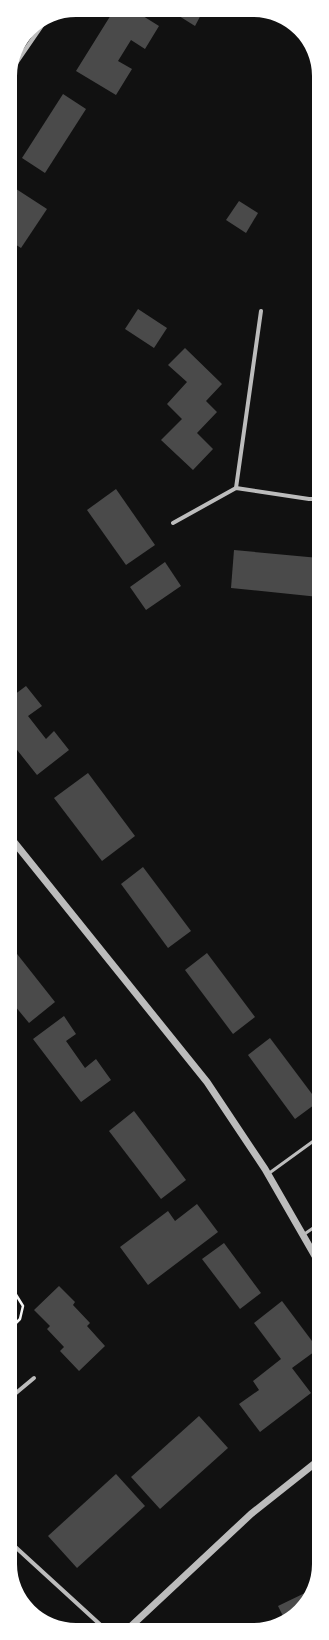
<svg xmlns="http://www.w3.org/2000/svg" width="329" height="1640" font-family="'Varela Round',sans-serif">
	<style>
		.building { fill: #4a4a4a }
		.lines { fill: none; stroke-linecap: round; stroke-linejoin: round }
		.path { stroke: #f5f5f5; stroke-width: 2.5 }
		.service { stroke: #bcbcbc; stroke-width: 3 }
		.minor { stroke: #bcbcbc; stroke-width: 4 }
		.tertiary { stroke: #bcbcbc; stroke-width: 7 }
	</style>
	<rect width="100%" height="100%" fill="#111"/>
	<g class="building">
		<polygon points="114,10 135,11 159,26 145,49 131,40 118,61 132,69 116,95 76,71"/>
		<polygon points="171,11 203,11 195,26"/>
		<polygon points="63,94 86,109 45,173 22,158"/>
		<polygon points="10,185 47,209 21,248 10,241"/>
		<polygon points="239,201 258,213 246,233 226,220"/>
		<polygon points="138,309 167,328 154,348 125,329"/>
		<polygon points="185,348 222,384 206,401 217,412 197,433 213,449 193,470 161,440 182,419 167,404 187,382 168,365"/>
		<polygon points="116,489 155,545 126,565 87,510"/>
		<polygon points="234,550 319,558 319,597 231,588"/>
		<polygon points="165,562 181,586 146,610 130,587"/>
		<polygon points="10,647 17,655 10,661"/>
		<polygon points="26,686 42,706 28,716 46,739 54,731 69,750 37,775 10,741 10,698"/>
		<polygon points="88,773 135,836 102,861 54,798"/>
		<polygon points="143,867 191,931 168,948 121,884"/>
		<polygon points="10,945 55,1002 29,1023 10,1000"/>
		<polygon points="207,953 255,1017 233,1034 185,970"/>
		<polygon points="64,1016 76,1034 66,1041 85,1068 96,1059 111,1080 81,1102 33,1039"/>
		<polygon points="270,1038 318,1102 295,1119 248,1055"/>
		<polygon points="134,1111 186,1180 161,1199 109,1131"/>
		<polygon points="197,1204 218,1232 148,1285 120,1247 168,1211 175,1221"/>
		<polygon points="224,1243 261,1293 240,1309 202,1259"/>
		<polygon points="59,1286 75,1302 73,1305 90,1323 87,1326 105,1346 79,1371 60,1351 64,1347 47,1329 50,1326 34,1310"/>
		<polygon points="282,1301 318,1349 292,1368 311,1393 260,1432 239,1404 259,1390 253,1381 281,1359 254,1323"/>
		<polygon points="199,1416 228,1448 160,1509 131,1477"/>
		<polygon points="116,1474 145,1506 77,1568 48,1536"/>
		<polygon points="309,1591 302,1608 284,1618 278,1606"/>
	</g>
	<g class="lines">
		<polyline class="path" points="10,1285 23,1306 20,1319 10,1329"/>
		<g class="service">
			<polyline points="268,1174 319,1137"/>
			<polyline points="303,1235 319,1224"/>
		</g>
		<g class="minor">
			<polyline points="10,72 43,24"/>
			<polyline points="236,488 261,311"/>
			<polyline points="173,523 236,488 309,499 319,499"/>
			<polyline points="10,1398 34,1378"/>
			<polyline points="11,1543 105,1629"/>
		</g>
		<g class="tertiary">
			<polyline points="10,837 207,1082 265,1169 319,1263"/>
			<polyline points="128,1629 251,1514 319,1460"/>
		</g>
	</g>
	<path d="M0 0H329V1640H0ZM76 17H253A59 59 0 0 1 312 76V1564A59 59 0 0 1 253 1623H76A59 59 0 0 1 17 1564V76A59 59 0 0 1 76 17Z" fill="#fff" fill-rule="evenodd"/>
</svg>
